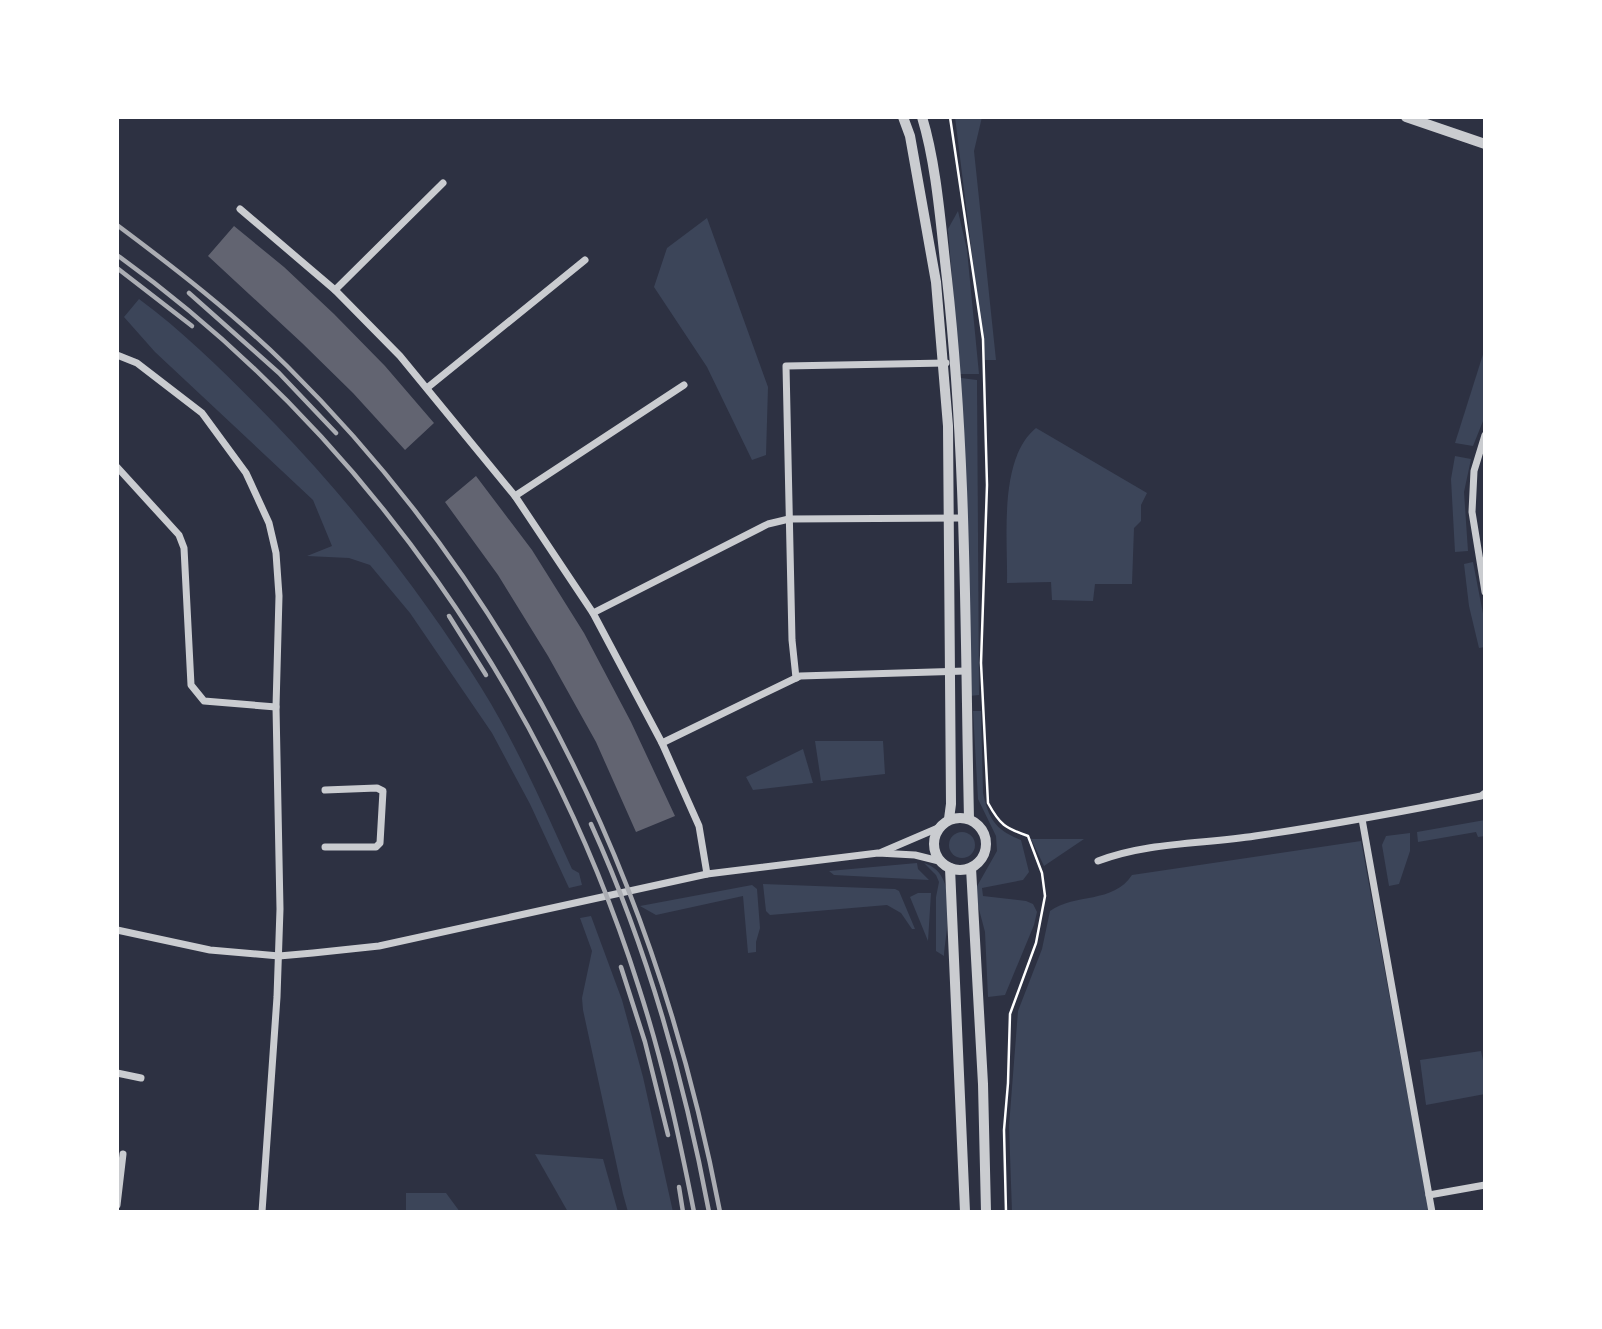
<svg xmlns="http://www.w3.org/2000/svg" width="1602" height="1329" font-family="'Public Sans',sans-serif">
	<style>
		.green { fill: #3c4559 }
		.building { fill: #626471 }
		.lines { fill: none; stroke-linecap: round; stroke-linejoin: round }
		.path { stroke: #fff; stroke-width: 2.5 }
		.minor { stroke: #caccd0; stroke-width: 7 }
		.tertiary { stroke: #caccd0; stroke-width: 10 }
		.rail { stroke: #abadb3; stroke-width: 4.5 }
	</style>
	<rect width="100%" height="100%" fill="#2d3142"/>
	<g class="green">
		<polygon points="955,117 982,117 974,151 996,360 985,360"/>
		<polygon points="958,211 967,250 979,374 960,374 948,229"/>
		<polygon points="707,218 768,387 766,455 752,460 707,367 654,287 667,248"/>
		<path d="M 139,299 C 188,335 233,381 276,425 C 348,500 413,582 470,670 C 511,732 541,801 572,869 L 579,873 L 582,885 L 569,888 L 530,804 L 492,733 L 410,613 L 370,565 L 349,558 L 307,556 L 332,546 L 313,500 L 155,352 L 124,317 Z"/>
		<polygon points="1485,348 1485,416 1473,446 1455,443"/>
		<polygon points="961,378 977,380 979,695 969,696"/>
		<path d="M 1036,428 L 1147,493 L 1141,505 L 1141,521 L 1134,528 L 1132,584 L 1095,584 L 1093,601 L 1052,600 L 1051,582 L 1007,583 C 1008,539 998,459 1036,428 Z"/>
		<polygon points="1455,456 1471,459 1464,492 1468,551 1455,552 1451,479"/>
		<polygon points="1473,562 1485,624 1485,647 1479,648 1469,606 1464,564"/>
		<path d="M 973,711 L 981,711 L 983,793 C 989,820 996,830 1021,840 L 1029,872 L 1023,880 L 982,888 L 983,896 L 1026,901 L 1033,904 L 1037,912 L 1034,925 L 1005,995 L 988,997 L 985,932 L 976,898 L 976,888 L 997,851 L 996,836 L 978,799 Z"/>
		<polygon points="815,741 883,741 885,774 821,781"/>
		<polygon points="803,749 813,783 753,790 746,777"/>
		<polygon points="1485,820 1485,836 1478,837 1476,832 1418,842 1417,832"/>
		<circle cx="962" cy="845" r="13"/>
		<polygon points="1410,833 1410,851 1399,884 1389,886 1382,845 1386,836"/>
		<polygon points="1031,839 1084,839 1044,866"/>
		<path d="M 1361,841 L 1429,1212 L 1012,1212 L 1009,1126 L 1018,1011 L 1042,949 L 1050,911 C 1075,893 1113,904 1132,875 Z"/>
		<polygon points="917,863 918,869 929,880 834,875 829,871"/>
		<path d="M 924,863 C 960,874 946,929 944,956 L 936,951 L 936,897 L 939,882 L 936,875 Z"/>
		<polygon points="763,884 895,889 899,891 915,929 912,929 901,913 887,905 770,915 766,911"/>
		<polygon points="752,885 757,889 760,928 756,942 756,952 748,953 743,896 656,915 640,906"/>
		<polygon points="918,893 931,893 928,941 910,897"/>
		<polygon points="591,916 622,1000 643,1077 673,1212 628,1212 623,1194 583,1010 582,998 592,951 580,918"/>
		<polygon points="1481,1051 1485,1070 1485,1094 1426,1105 1420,1060"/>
		<polygon points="535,1154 603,1159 618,1212 568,1212"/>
		<polygon points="406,1193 446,1193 460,1212 406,1212"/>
	</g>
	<g class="building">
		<polygon points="234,226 284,267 334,314 385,366 434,423 405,450 353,393 302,343 208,256"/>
		<polygon points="476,476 532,550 584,633 631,722 675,816 636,832 596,742 548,656 498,575 445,502"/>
	</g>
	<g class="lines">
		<path class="path" d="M 950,117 L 983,339 L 987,485 L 981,663 L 988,803 C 1000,825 1005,828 1028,836 L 1042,873 L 1045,896 L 1036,943 L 1010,1014 L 1008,1083 L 1004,1130 L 1006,1212"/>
		<g class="minor">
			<polyline points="240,209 335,290 400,356 515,496 593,613 662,743 699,826 707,874"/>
			<polyline points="335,290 443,183"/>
			<polyline points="117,355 137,363 202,413 246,473 269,523 276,553 279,596 276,707 280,909 277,997 262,1212"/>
			<polyline points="427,388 585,260"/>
			<polyline points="1485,435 1474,471 1472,512 1485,592"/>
			<polyline points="117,467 179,535 184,548 191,685 204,701 276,707"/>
			<polyline points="515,496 684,385"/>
			<polyline points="593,613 768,524 789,519 962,518"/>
			<polyline points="796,678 792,640 786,366 946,363"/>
			<polyline points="662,743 800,676 966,671"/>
			<polyline points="325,790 377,788 383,791 380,843 376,847 325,847"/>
			<polyline points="1362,819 1432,1212"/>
			<polyline points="882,852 938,828"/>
			<path d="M 1098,861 C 1148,842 1203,844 1255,836 C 1331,825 1406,811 1481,796 L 1485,793"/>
			<polyline points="117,930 210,950 279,956 313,953 379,946 707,874 878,853 915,855 939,861"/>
			<polyline points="117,1073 141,1078"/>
			<polyline points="1429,1195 1485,1185"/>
			<polyline points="117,1205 123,1154"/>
		</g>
		<g class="tertiary">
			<polyline points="903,117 910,136 936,282 948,426 951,804 949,819"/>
			<path d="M 922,117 C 937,166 941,229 947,279 C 967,458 965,639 969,819"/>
			<polyline points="1406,117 1485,144"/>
			<circle cx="960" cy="844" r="26"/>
			<polyline points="950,868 965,1212"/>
			<polyline points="971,868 983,1084 986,1212"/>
		</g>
		<g class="rail">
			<path d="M 117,225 C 176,269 234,314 287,366 C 523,600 658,888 720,1212"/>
			<path d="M 117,255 C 364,433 548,699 639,988 C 663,1062 679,1136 694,1212"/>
			<polyline points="117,268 192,326"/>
			<polyline points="189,293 279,373 336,433"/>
			<polyline points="449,616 486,675"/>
			<path d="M 591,824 C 647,947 684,1079 709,1212"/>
			<polyline points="621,967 645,1042 668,1135"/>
			<polyline points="679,1187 683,1212"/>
		</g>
	</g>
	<rect width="1602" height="1329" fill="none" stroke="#ffffff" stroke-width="238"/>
</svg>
